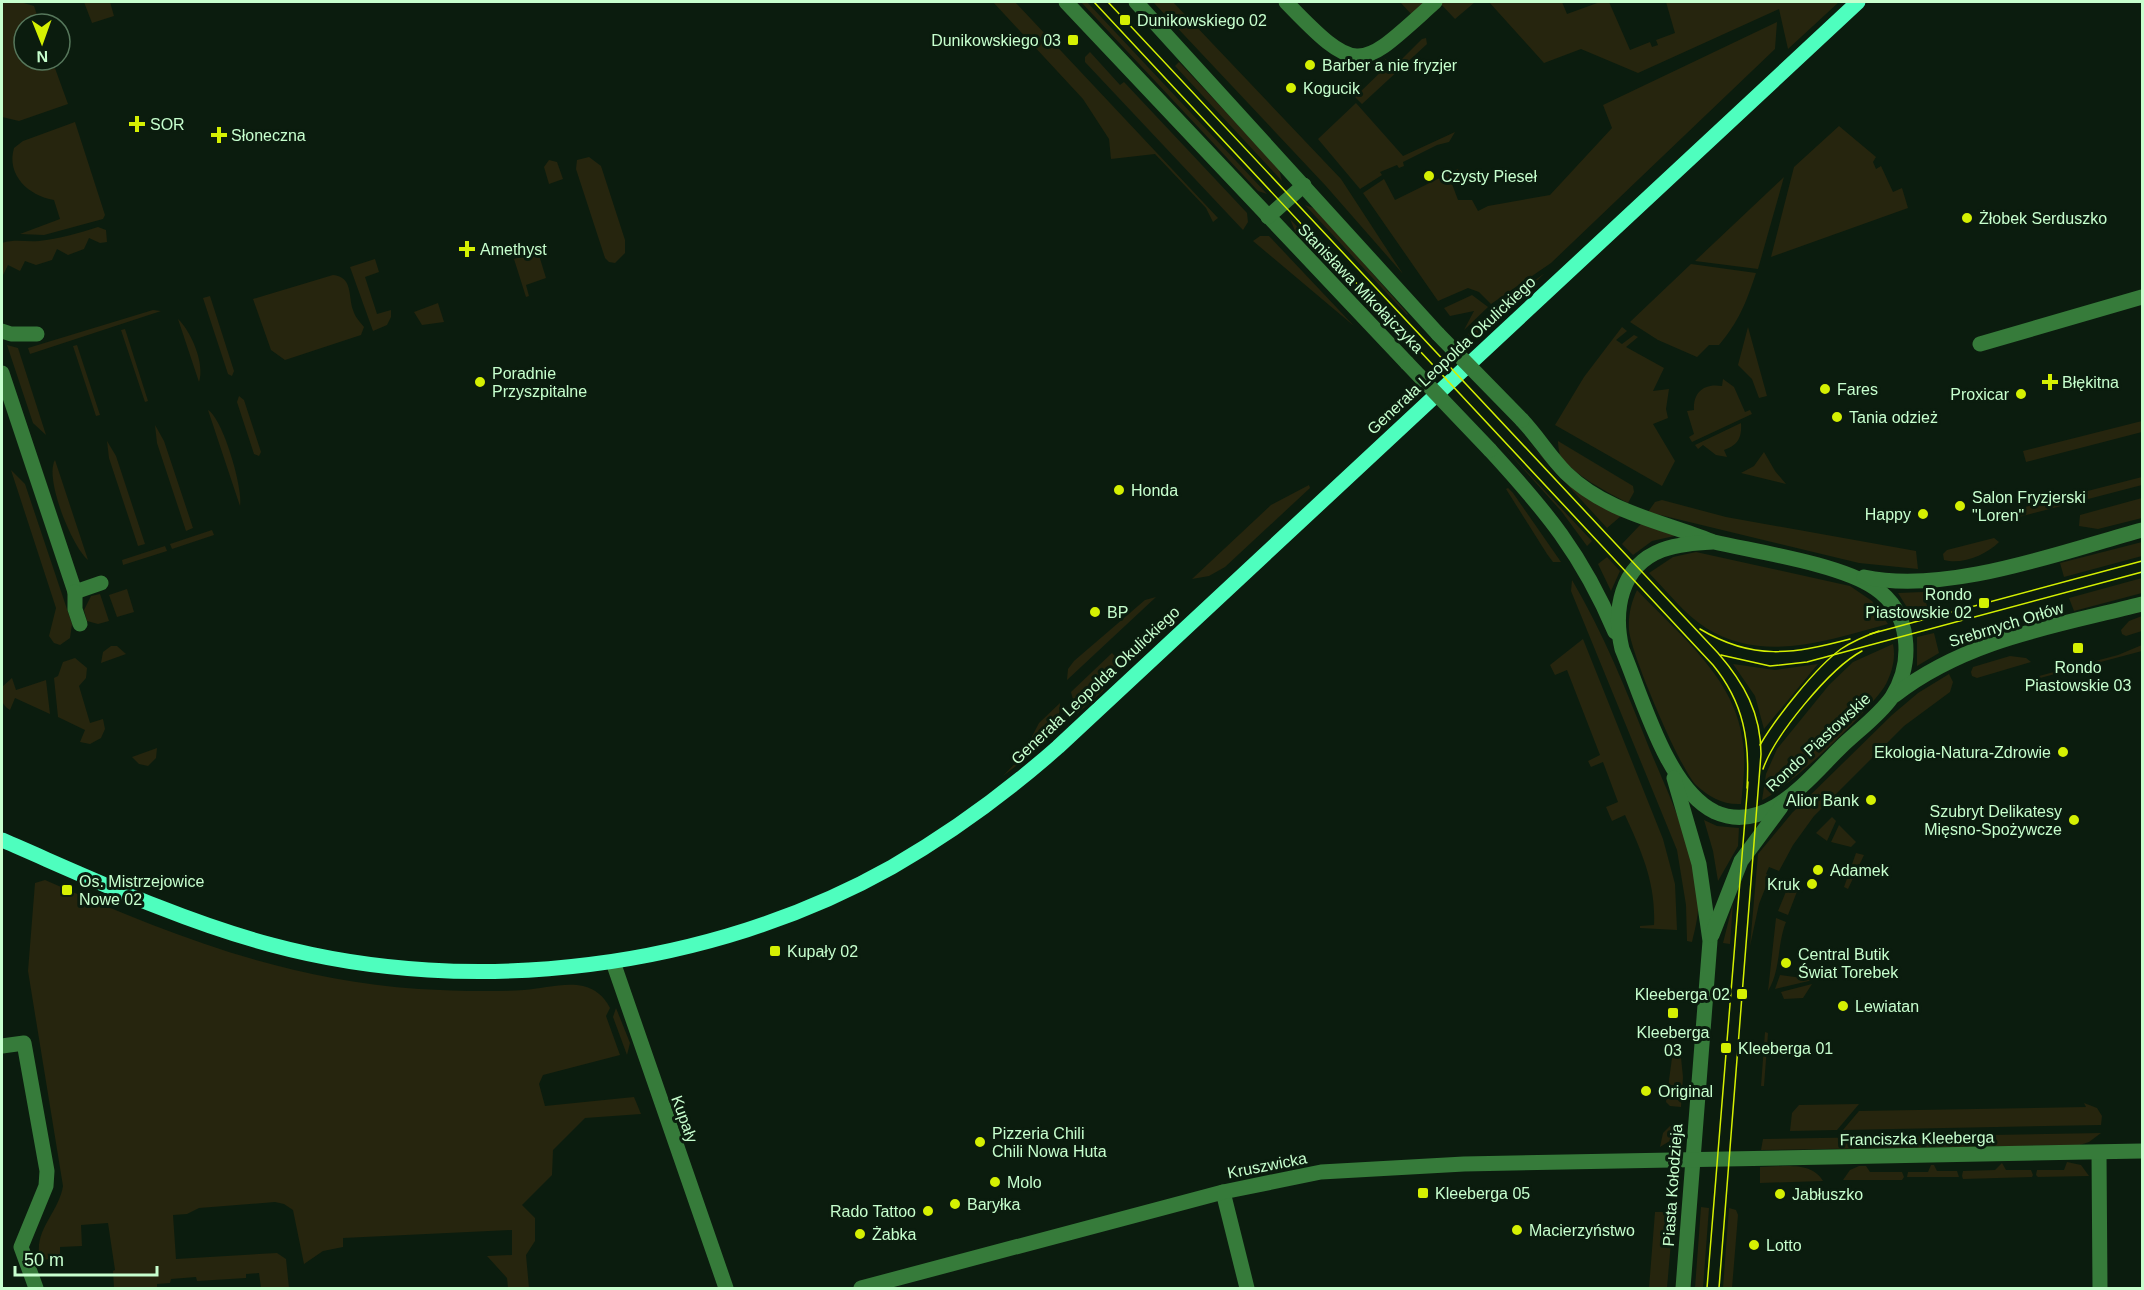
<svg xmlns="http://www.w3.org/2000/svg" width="2144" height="1290" font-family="Helvetica,sans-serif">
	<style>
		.green { fill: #26250e }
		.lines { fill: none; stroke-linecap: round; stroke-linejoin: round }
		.minor { stroke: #367b3a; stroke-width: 15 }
		.major { stroke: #4efebe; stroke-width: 15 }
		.tram { stroke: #d5f002; stroke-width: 1.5 }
		.minor-bridge { stroke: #367b3a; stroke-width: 15 }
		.poi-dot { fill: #d5f002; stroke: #0b1c0e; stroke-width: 2 }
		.labels { text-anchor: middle; stroke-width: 6; stroke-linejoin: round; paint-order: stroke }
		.poi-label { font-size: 16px; fill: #c7ffce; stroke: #0b1c0e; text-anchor: start }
		.street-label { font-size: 16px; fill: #c7ffce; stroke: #0b1c0e }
	</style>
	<rect width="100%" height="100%" fill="#0b1c0e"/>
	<g class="green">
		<polygon points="2,2 20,2 34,6 40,24 24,24 24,60 52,60 68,104 19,121 2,117"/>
		<polygon points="84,2 110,2 114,16 92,23"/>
		<polygon points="993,2 1015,2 1218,218 1213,222 1206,208 1155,154 1111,159 1109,139 1083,99"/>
		<polygon points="1081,2 1087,2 1267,194 1258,191"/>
		<polygon points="1153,2 1173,2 1341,179 1403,274 1325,185"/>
		<polygon points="1400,2 1428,2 1413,16"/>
		<polygon points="1441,2 1475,2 1455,19 1440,3"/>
		<polygon points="1489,2 1562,2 1567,14 1600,2 1609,2 1630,50 1650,42 1652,47 1658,45 1656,40 1675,33 1666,2 1839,2 1788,49 1779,9 1638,73 1581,49 1544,63"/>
		<polygon points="1777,22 1775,49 1551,263 1491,304 1479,292 1468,288 1438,301 1363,193 1384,179 1395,200 1458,169 1461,179 1452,184 1458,200 1472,200 1478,211 1488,206 1550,195 1612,128 1603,105"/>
		<polygon points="1422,39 1426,38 1427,44 1362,104 1355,97 1389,64 1384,58 1395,66"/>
		<polygon points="1090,52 1120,85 1124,82 1247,213 1248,222 1243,230 1085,62 1085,57"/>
		<polygon points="1179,62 1279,169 1282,181 1175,66"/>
		<polygon points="1356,103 1403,156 1455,132 1449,142 1437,145 1403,162 1404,166 1399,168 1397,165 1380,172 1382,175 1360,189 1318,139"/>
		<path d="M 75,122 L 105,215 L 103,219 L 44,235 L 20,234 L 60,219 L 54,200 C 29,196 6,175 14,148 L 23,141 Z"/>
		<polygon points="1839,126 1876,157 1873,162 1876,169 1881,166 1893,192 1902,188 1908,208 1771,257 1794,167"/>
		<polygon points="589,157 601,166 625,240 625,253 615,263 609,262 605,258 576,169 577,160"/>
		<polygon points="549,160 557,162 563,179 549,184 544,167"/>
		<polygon points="1784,177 1758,269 1695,261"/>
		<polygon points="1305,205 1316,209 1408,314 1407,315"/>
		<polygon points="1290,219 1392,328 1391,329 1296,233"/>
		<path d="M 98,227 L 106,230 L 107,242 L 100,243 L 89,238 L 84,249 L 68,255 L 57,249 L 52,260 L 36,265 L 25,261 L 20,271 L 8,265 L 2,277 L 2,243 C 15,239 25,242 39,241 C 59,239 79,233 98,227 Z"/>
		<polygon points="1260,236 1269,236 1354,326 1253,241"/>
		<polygon points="538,252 546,278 526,285 529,296 526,297 514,259"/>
		<polygon points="375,259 379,272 365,277 377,314 391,310 391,317 387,325 373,331 350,267"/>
		<path d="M 1691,264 L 1756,273 C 1746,303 1739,321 1719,345 L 1709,345 L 1697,357 L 1658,340 L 1630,322 Z"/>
		<polygon points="1545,273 1473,340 1468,334 1497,308"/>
		<path d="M 333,275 C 353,277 348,295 353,310 C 355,317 360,322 364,327 L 361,335 L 285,360 L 271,350 L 253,299 Z"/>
		<polygon points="1472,295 1488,307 1464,330 1474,311 1450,316 1444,308"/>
		<polygon points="210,296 234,371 232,376 228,374 203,298"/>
		<polygon points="438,303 444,322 422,325 414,312"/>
		<polygon points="153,310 161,311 30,354 28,348"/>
		<path d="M 178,319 C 191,331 205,364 199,382 Z"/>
		<polygon points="1622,327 1627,331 1616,340 1622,344 1634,335 1638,337 1626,347 1664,368 1653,391 1669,389 1666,409 1668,418 1653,424 1675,461 1662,486 1555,425 1584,377"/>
		<polygon points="1748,327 1767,396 1759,398 1752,379 1738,365"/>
		<polygon points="125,329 148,401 145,402 121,330"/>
		<polygon points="7,345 18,348 46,435 33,423"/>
		<polygon points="77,345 100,415 96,416 73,346"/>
		<path d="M 1723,379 L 1734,387 L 1745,412 L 1750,410 L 1752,414 L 1692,442 L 1689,437 L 1694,434 L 1687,411 L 1694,410 C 1693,392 1704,383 1722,386 Z"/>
		<polygon points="239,396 244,400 261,452 259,456 254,454 237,402"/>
		<path d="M 208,410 C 223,419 243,488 240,506 Z"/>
		<polygon points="2142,421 2142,432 2026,462 2023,451"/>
		<path d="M 1741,423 C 1742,438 1738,445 1724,450 L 1727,457 L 1716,455 L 1703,445 L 1698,449 L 1695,445 Z"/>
		<polygon points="155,425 164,441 193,528 186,531 157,443"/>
		<polygon points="1516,429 1565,481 1621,516 1607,528"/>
		<polygon points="107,441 116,456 145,544 138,546 109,458"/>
		<path d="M 1558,441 L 1633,486 L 1634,492 L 1628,503 C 1610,494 1570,473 1560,455 C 1559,452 1558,445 1558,441 Z"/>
		<polygon points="1500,443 1592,541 1587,546 1562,512"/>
		<polygon points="1764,452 1775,471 1786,484 1741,473 1754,466"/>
		<path d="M 55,460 L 88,560 C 72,547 44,478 55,460 Z"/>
		<polygon points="11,470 25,484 72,624 70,638 60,645 54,643 49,636 56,608"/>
		<polygon points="2142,477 2142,485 2019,517 2017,509"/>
		<polygon points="1309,485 1310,488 1225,567 1209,576 1192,579 1271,505"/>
		<polygon points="1508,488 1513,493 1561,562 1553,562 1547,554 1506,489"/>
		<polygon points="2142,498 2142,518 2098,529 2079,526 2080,515"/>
		<polygon points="1662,500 1726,517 1916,551 1918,569 1859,563 1648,512 1655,502"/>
		<polygon points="1641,524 1679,535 1652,541 1633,555 1622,544"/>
		<polygon points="212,530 214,535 172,549 170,544"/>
		<path d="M 1994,538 L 1999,542 C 1986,555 1962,565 1944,560 L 1943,554 L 1947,550 Z"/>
		<polygon points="2142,542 2142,556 2064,577 2060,563"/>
		<polygon points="165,546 167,551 123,565 122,560"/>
		<path d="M 1696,552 L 1850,586 L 1872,601 L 1888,624 C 1828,640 1764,664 1706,628 C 1684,614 1667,591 1649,573 L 1673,557 Z"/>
		<polygon points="1607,557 1620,571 1611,591 1598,564"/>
		<polygon points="2142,578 2142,593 2074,611 2069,598"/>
		<path d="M 1572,580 C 1604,634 1627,692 1650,750 C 1670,798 1695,848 1698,901 C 1699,915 1695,929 1692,942 L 1687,941 L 1686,905 L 1677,850 L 1571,591 Z"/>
		<polygon points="127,589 134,612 117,617 109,595"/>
		<path d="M 1637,590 C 1679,635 1737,679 1743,744 C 1746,764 1743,784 1741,804 C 1723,805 1709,797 1696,785 C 1680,769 1631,654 1629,630 C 1628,616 1631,603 1637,590 Z"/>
		<polygon points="1923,592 1929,613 1913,617 1898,593"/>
		<polygon points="100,594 109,621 98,624 87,621 84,610 91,596"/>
		<polygon points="1156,597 1067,680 1068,669 1074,661 1145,600"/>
		<polygon points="2142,616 2142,631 2126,636 2122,634 2121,630 2129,621"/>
		<polygon points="1934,633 1939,653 1917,666 1917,637"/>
		<path d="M 1583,639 L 1663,839 L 1675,884 L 1677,930 L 1640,928 L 1640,926 L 1654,925 C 1656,884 1642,852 1625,815 L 1612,821 L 1606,807 L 1618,802 L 1603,762 L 1591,767 L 1588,761 L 1600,755 L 1567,670 L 1555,675 L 1550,665 Z"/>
		<path d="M 1893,644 C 1896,658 1892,672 1886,684 C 1872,709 1788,789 1762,800 L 1766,774 L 1777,749 L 1829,685 L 1853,662 Z"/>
		<polygon points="2142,645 2142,651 2040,678 2039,676 2118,655"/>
		<polygon points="111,646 117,646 126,654 101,663 103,652"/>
		<polygon points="1112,653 1122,664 1102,692 1077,714 1071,692"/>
		<polygon points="2010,656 2026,658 2031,662 1977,678 1972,676 1971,672 1973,667"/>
		<polygon points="75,658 87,668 86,678 79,686 90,723 103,719 105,729 101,738 90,744 80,742 85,730 58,717 54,678 58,676 63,662"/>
		<polygon points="1733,664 1775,670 1818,664 1764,729 1755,696"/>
		<polygon points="1949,674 1953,682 1950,692 1904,726 1814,816 1793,845 1779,871 1769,867 1766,874 1770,876 1759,904 1750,946 1758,854 1792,813 1892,715 1918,693"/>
		<path d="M 12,678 L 16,690 L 46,680 L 50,714 L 15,698 L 10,710 C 0,704 1,697 2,687 Z"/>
		<path d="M 1060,703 C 1060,739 1029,755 1003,776 L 1022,756 L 1039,723 Z"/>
		<polygon points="157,748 156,758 148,766 139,764 132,757"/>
		<polygon points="1832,817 1836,821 1827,841 1816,833"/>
		<polygon points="1704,820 1717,826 1739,828 1738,846 1718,881 1713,851"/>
		<polygon points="1839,825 1856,842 1851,847 1831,842"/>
		<polygon points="1856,853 1864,855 1848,889 1844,887"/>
		<polygon points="1792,877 1801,881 1788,915 1778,911"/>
		<path d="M 45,880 C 171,935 280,979 419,989 C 454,991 489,992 524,990 C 541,989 565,982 583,986 C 595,989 604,996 610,1008 L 606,1016 L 620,1055 L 543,1075 L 539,1084 L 545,1106 L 634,1097 L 641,1114 L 585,1118 L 553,1150 L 552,1175 L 522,1205 L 535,1218 L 535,1241 L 526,1255 L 529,1288 L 508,1288 L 507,1278 L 487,1256 L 512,1255 L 512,1230 L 343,1238 L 343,1247 L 323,1251 L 304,1264 L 293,1210 L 284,1204 L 275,1202 L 199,1208 L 187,1214 L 173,1215 L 176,1259 L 277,1253 L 286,1259 L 289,1288 L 261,1288 L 259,1273 L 246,1274 L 246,1278 L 197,1281 L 196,1277 L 171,1279 L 170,1283 L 157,1284 L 157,1288 L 114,1288 L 113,1271 L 115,1270 L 108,1223 L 81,1225 L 82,1246 L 60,1247 L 60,1256 L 41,1261 C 31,1232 59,1213 63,1186 L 28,971 L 35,883 Z"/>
		<polygon points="1733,903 1730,944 1723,943"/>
		<path d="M 1776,918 L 1786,922 C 1777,944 1781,970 1768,991 Z"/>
		<polygon points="1780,975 1810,979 1813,980 1775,989"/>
		<polygon points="1812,984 1803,998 1784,999 1781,992"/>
		<polygon points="616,1008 630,1043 627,1055 613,1017"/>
		<polygon points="1765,1032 1768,1033 1764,1086 1761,1086"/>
		<polygon points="1680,1048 1683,1077 1681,1107 1670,1106 1666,1102 1672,1058"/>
		<polygon points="2084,1103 2097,1108 2102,1116 2101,1125 1843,1130 1859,1111 2086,1107"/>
		<polygon points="1859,1104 1837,1130 1790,1131 1792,1113 1799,1105"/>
		<polygon points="1670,1126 1680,1126 1673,1139 1660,1147 1663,1133"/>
		<polygon points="2101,1133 2089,1142 2080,1145 1761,1150 1763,1139"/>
		<polygon points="2067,1162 2081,1165 2089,1176 2038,1177 2036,1175 2037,1170 2064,1170"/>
		<polygon points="2002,1163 2006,1170 2031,1170 2033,1175 2032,1177 1963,1179 1962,1176 1963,1171 1995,1170"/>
		<polygon points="1931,1165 1934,1165 1937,1171 1957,1171 1959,1177 1907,1177 1908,1172 1928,1172"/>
		<polygon points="1859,1166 1866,1166 1870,1172 1902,1172 1904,1177 1902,1180 1843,1180 1850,1170"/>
		<path d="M 1760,1167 C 1781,1167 1811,1160 1823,1181 L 1760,1183 Z"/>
		<polygon points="1666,1206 1674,1207 1667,1288 1649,1288 1655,1212 1664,1212"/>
		<polygon points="1701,1207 1709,1208 1703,1288 1695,1288"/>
		<polygon points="1729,1208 1736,1210 1738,1215 1732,1288 1723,1288"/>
	</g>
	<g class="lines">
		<g class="minor">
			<polyline points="1066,2 1407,363"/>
			<polyline points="1136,2 1438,334"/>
			<path d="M 1286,2 C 1360,79 1360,69 1435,2"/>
			<polyline points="1268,217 1304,185"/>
			<polyline points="2,331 11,334 37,334"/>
			<polyline points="1980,344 2142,297"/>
			<polyline points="2,373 75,592 101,583"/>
			<path d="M 1522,420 C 1538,437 1550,457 1566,473 C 1606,512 1661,521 1711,541"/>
			<path d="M 1490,450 C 1546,511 1582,554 1615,632"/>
			<path d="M 1714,542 C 1757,552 1840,564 1875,588 C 1911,612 1914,662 1892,697 C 1879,716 1856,732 1840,748 C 1808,779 1766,835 1715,812 C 1667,789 1642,696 1622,649 C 1613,611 1620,566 1662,550 C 1678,544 1697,543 1714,542 Z"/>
			<path d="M 1864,577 C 1947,595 2061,552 2142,530"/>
			<polyline points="75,592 75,609 80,624"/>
			<path d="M 1895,695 C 1967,639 2056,626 2142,604"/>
			<polyline points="1674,778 1699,864 1710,941 1683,1288"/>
			<polyline points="1712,935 1741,861 1781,807"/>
			<polyline points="613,962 726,1288"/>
			<polyline points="2,1046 24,1043 47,1171 46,1186 21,1247 36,1288"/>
			<polyline points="2099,1153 2100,1288"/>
			<polyline points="1223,1192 1247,1288"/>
			<polyline points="861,1288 1223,1192 1321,1172 1464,1164 2142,1151"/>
		</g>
		<path class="major" d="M 2,840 C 90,878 178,920 272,945 C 473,999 711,969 892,867 C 951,833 1007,792 1058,747 L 1858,2"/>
		<g class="tram">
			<path d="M 1094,2 L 1713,665 C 1744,703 1750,741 1747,788"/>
			<path d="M 1108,2 L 1718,653 C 1744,683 1761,713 1761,754 L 1719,1288"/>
			<path d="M 1700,629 C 1753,661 1793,654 1850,639"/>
			<polyline points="1870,634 2142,561"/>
			<polyline points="1721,655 1770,666 1807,662 2142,572"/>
			<path d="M 1760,745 C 1776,718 1815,668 1841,649 C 1853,641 1865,636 1879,631"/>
			<path d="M 1763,769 C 1775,735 1830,668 1862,651"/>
			<polyline points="1707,1288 1748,782"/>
		</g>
		<g class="minor-bridge">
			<polyline points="1438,334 1522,420"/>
			<polyline points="1407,363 1490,450"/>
		</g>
	</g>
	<g class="poi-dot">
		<rect x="1119" y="14" width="12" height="12" rx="3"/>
		<rect x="1067" y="34" width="12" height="12" rx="3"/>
		<circle cx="1310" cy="65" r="6"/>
		<circle cx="1291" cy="88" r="6"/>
		<path d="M134 115h6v6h6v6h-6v6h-6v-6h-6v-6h6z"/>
		<path d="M216 126h6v6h6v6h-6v6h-6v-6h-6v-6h6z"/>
		<circle cx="1429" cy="176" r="6"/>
		<circle cx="1967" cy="218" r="6"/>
		<path d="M464 240h6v6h6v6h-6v6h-6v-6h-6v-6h6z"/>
		<circle cx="480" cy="382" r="6"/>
		<path d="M2047 373h6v6h6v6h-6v6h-6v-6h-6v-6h6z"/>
		<circle cx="1825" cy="389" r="6"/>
		<circle cx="2021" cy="394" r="6"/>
		<circle cx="1837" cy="417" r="6"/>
		<circle cx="1119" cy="490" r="6"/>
		<circle cx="1960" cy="506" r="6"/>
		<circle cx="1923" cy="514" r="6"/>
		<rect x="1978" y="597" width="12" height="12" rx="3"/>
		<circle cx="1095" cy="612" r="6"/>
		<rect x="2072" y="642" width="12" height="12" rx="3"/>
		<circle cx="2063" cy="752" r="6"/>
		<circle cx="1871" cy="800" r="6"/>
		<circle cx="2074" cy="820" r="6"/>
		<circle cx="1818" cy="870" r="6"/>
		<circle cx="1812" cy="884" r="6"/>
		<rect x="61" y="884" width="12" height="12" rx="3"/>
		<rect x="769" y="945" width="12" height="12" rx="3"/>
		<circle cx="1786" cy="963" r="6"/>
		<rect x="1736" y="988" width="12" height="12" rx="3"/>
		<circle cx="1843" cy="1006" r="6"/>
		<rect x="1667" y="1007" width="12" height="12" rx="3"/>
		<rect x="1720" y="1042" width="12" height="12" rx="3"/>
		<circle cx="1646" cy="1091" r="6"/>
		<circle cx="980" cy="1142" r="6"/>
		<circle cx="995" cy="1182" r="6"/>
		<rect x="1417" y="1187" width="12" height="12" rx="3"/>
		<circle cx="1780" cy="1194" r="6"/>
		<circle cx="955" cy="1204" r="6"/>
		<circle cx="928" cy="1211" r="6"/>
		<circle cx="1517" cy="1230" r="6"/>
		<circle cx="860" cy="1234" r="6"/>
		<circle cx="1754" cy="1245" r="6"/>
	</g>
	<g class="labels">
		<g class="poi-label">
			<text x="1137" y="26">Dunikowskiego 02</text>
			<text x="1061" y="46" text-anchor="end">Dunikowskiego 03</text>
			<text x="1322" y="71">Barber a nie fryzjer</text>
			<text x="1303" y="94">Kogucik</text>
			<text x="150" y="130">SOR</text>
			<text x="231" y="141">Słoneczna</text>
			<text x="1441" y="182">Czysty Pieseł</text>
			<text x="1979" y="224">Żłobek Serduszko</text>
			<text x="480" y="255">Amethyst</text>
			<text x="492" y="379">Poradnie<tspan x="492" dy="18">Przyszpitalne</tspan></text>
			<text x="2062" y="388">Błękitna</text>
			<text x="1837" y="395">Fares</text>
			<text x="2009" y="400" text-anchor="end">Proxicar</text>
			<text x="1849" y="423">Tania odzież</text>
			<text x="1131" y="496">Honda</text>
			<text x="1972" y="503">Salon Fryzjerski<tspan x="1972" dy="18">"Loren"</tspan></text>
			<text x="1911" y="520" text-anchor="end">Happy</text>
			<text x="1972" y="600" text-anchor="end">Rondo<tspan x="1972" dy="18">Piastowskie 02</tspan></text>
			<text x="1107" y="618">BP</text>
			<text x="2078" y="673" text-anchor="middle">Rondo<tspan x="2078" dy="18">Piastowskie 03</tspan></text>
			<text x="2051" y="758" text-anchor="end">Ekologia-Natura-Zdrowie</text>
			<text x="1859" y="806" text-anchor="end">Alior Bank</text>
			<text x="2062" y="817" text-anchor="end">Szubryt Delikatesy<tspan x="2062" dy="18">Mięsno-Spożywcze</tspan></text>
			<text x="1830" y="876">Adamek</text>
			<text x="79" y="887">Os. Mistrzejowice<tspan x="79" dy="18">Nowe 02</tspan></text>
			<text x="1800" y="890" text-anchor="end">Kruk</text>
			<text x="787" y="957">Kupały 02</text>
			<text x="1798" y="960">Central Butik<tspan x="1798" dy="18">Świat Torebek</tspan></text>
			<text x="1730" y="1000" text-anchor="end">Kleeberga 02</text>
			<text x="1855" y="1012">Lewiatan</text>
			<text x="1673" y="1038" text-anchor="middle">Kleeberga<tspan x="1673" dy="18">03</tspan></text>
			<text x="1738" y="1054">Kleeberga 01</text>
			<text x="1658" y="1097">Original</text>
			<text x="992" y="1139">Pizzeria Chili<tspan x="992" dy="18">Chili Nowa Huta</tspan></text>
			<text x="1007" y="1188">Molo</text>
			<text x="1435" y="1199">Kleeberga 05</text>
			<text x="1792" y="1200">Jabłuszko</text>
			<text x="967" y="1210">Baryłka</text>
			<text x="916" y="1217" text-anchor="end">Rado Tattoo</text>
			<text x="1529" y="1236">Macierzyństwo</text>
			<text x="872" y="1240">Żabka</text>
			<text x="1766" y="1251">Lotto</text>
		</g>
		<g class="street-label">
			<text transform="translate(1361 288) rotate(46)" y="6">Stanisława Mikołajczyka</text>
			<text transform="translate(1451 355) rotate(-43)" y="6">Generała Leopolda Okulickiego</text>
			<text transform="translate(2006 624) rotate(-17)" y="6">Srebrnych Orłów</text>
			<text transform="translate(1095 685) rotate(-43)" y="6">Generała Leopolda Okulickiego</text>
			<text transform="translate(1818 742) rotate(-43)" y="6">Rondo Piastowskie</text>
			<text transform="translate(685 1119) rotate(70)" y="6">Kupały</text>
			<text transform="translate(1917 1138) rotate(-1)" y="6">Franciszka Kleeberga</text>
			<text transform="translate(1267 1165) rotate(-11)" y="6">Kruszwicka</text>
			<text transform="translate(1672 1185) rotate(-86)" y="6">Piasta Kołodzieja</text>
		</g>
	</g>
	<rect width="2144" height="1290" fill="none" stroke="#c7ffce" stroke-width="6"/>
	<g transform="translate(42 42) rotate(179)"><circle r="28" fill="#0b1c0e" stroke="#56775b" stroke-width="1.5"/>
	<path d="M0-4.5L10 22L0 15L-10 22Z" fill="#d5f002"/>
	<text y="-9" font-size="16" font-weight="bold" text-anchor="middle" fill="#c7ffce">N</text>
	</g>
	<path d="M15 1266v9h142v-9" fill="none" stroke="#c7ffce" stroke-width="3"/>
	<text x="24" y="1266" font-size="18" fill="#c7ffce" stroke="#0b1c0e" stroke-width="4.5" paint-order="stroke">50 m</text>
</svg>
